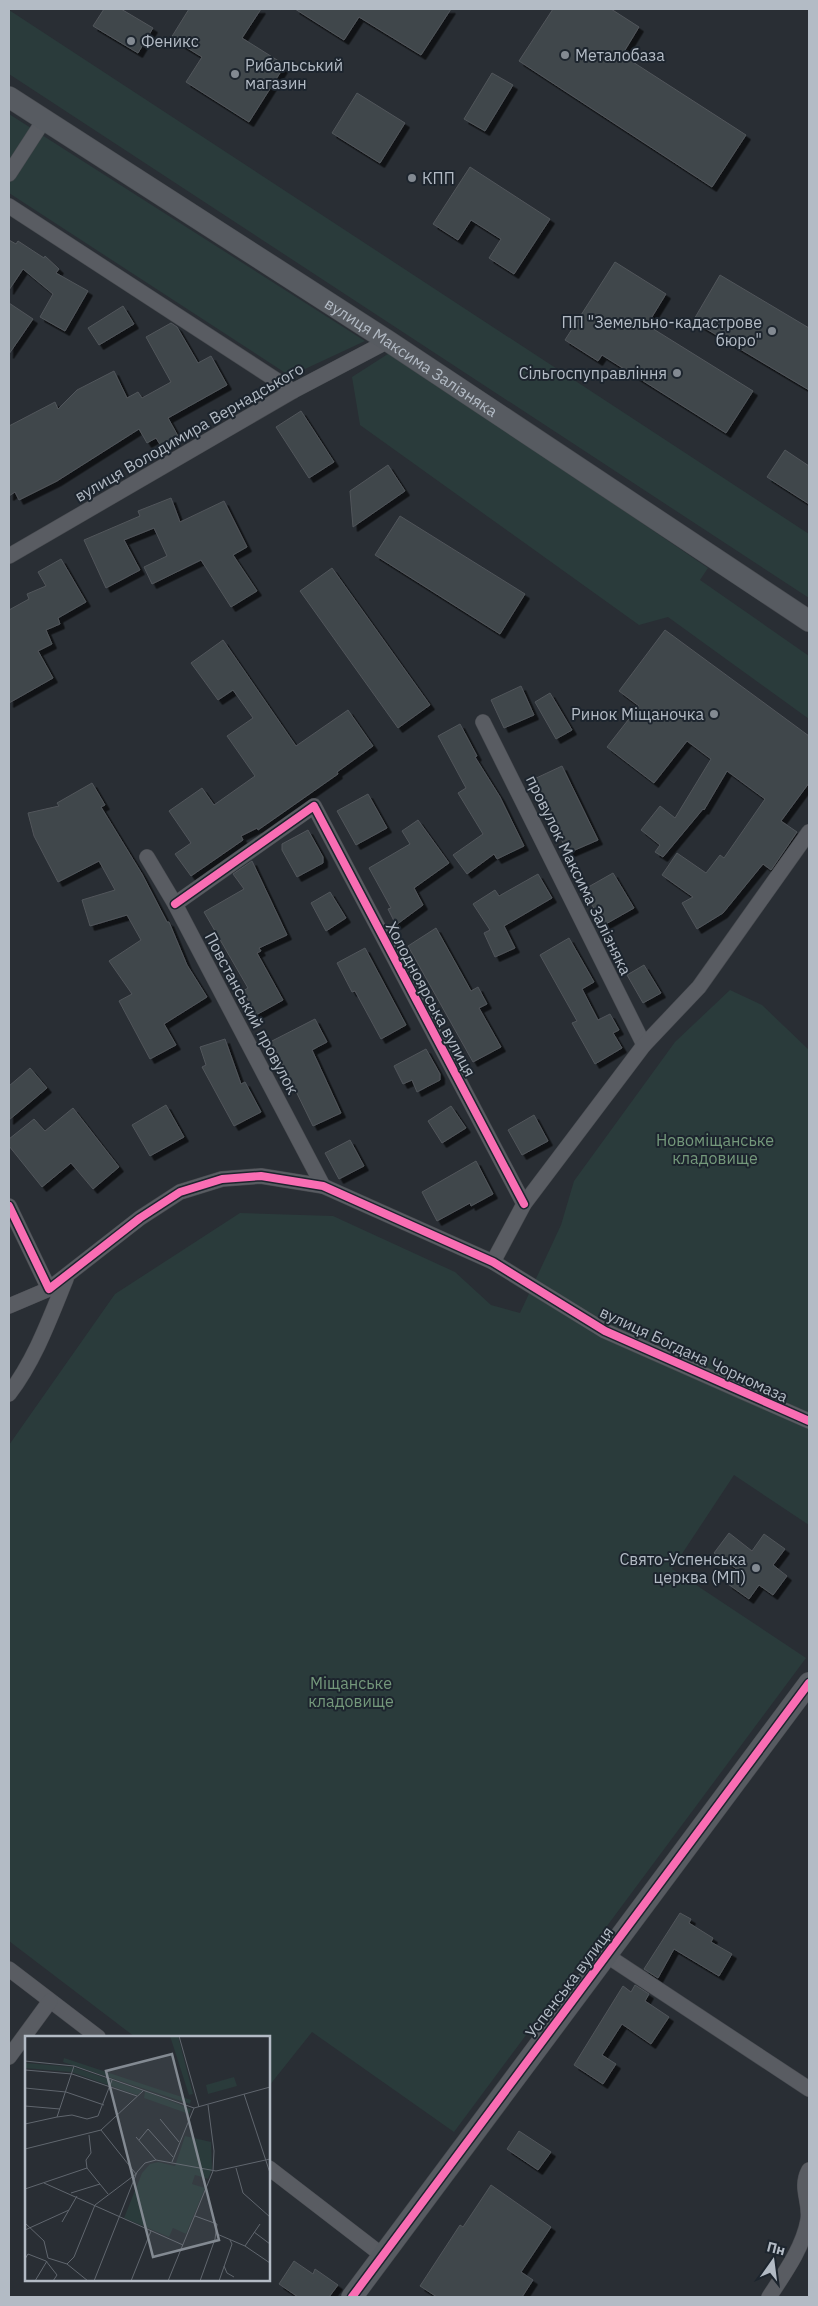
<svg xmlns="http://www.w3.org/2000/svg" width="818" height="2306" font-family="'IBM Plex Sans',sans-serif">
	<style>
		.green { fill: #2a3b3b }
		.building { fill: #41464b; stroke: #51565b; filter: url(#shadow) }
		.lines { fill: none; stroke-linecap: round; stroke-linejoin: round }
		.street-casing { stroke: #474a4f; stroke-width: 16 }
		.secondary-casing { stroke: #474a4f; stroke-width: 22 }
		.street { stroke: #595c62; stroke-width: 15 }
		.secondary { stroke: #575b61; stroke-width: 21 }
		.cycleway-casing { stroke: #1d252e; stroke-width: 11 }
		.cycleway { stroke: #f96db3; stroke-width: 8 }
		.poi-dot { fill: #838a92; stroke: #1d252e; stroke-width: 2 }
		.labels { text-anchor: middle; stroke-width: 4; stroke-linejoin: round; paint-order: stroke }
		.poi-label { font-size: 16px; fill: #b3bbc5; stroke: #1d252e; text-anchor: start }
		.street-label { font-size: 16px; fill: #b3bbc5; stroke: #1d252e }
		.park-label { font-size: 16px; fill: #74987b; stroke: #1d252e }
		.inset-road { fill: none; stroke: #60666e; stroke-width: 1 }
		.view { fill: #838a92; fill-opacity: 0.15; stroke: #838a92; stroke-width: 2.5 }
		.inset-edge { fill: none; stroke: #b3bbc5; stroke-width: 2.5 }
	</style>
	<defs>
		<filter id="shadow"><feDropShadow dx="4.5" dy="4.5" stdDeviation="0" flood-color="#0009"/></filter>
	</defs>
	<rect width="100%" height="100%" fill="#292e34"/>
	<g class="green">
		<polygon points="9,10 809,534 809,598 9,74"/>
		<polygon points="9,114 365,341 290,376 9,193"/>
		<polygon points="391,352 708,568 700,580 809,656 809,719 668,617 639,625 360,425 352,377"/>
		<polygon points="730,990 762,1005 809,1050 809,1525 734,1475 672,1569 806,1658 454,2132 312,2032 269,2086 269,2037 135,2037 9,1941 9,1445 115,1294 240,1213 333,1216 455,1272 491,1305 520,1313 561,1225 574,1181 675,1042"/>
	</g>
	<g class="building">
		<polygon points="104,9 121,9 153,28 138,53 93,26"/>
		<polygon points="189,9 261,9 242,38 285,65 249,122 186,82 202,57 171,38"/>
		<polygon points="295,9 451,9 421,55 359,17 344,40"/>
		<polygon points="553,9 611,9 639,27 622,55 746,135 712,187 519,61"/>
		<polygon points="492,73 513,85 485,131 464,119"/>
		<polygon points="357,93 405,123 380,163 332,133"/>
		<polygon points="470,167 550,219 514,274 489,258 501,239 471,220 458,240 433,224"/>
		<polygon points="9,240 16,244 18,241 44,258 45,256 59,269 56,273 88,291 65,331 40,317 53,294 23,269 9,290"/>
		<polygon points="615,262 666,294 647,325 753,391 726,433 602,355 598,361 565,340"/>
		<polygon points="720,275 809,328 809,390 693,321"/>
		<polygon points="9,303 33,319 9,354"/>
		<polygon points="123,306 134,324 99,345 88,328"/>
		<polygon points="171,323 177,327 198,363 211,356 227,385 168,418 178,436 161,446 156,438 147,443 139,429 57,481 19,500 15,492 9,496 9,426 55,402 58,409 77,390 114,371 127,398 138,392 142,398 171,382 146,337"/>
		<polygon points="301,411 334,462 309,478 276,427"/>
		<polygon points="785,450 809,466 809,504 767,477"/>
		<polygon points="388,465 405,491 353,527 350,491"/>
		<polygon points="171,498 180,522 224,501 247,547 233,555 257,591 231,607 201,560 152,584 144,567 167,556 154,528 124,540 140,570 106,588 84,540 140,516 138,511"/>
		<polygon points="400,516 525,594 500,634 375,555"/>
		<polygon points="61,559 86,602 58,618 60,624 46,630 52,644 38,651 53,678 9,703 9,610 29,599 27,594 46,586 38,572"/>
		<polygon points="332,568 430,705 398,728 300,591"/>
		<polygon points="665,630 809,736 809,783 781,821 797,832 771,870 763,864 723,913 697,929 682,903 693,897 662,875 677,853 706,873 720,855 724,858 765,799 727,771 704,810 703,809 663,857 655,852 660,845 641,830 660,806 675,818 711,759 687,741 654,783 607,747 639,706 619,691"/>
		<polygon points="223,640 296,746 348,710 373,746 337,772 338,774 258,830 257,828 241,836 243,840 191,876 175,854 191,843 169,811 202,788 214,805 255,776 227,736 253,718 233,690 218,700 191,663"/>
		<polygon points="521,686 534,715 504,728 491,700"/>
		<polygon points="550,693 572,730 556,739 535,702"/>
		<polygon points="460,724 477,756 475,757 500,797 524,846 497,859 494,854 467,874 453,855 483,834 458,793 466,788 438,736"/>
		<polygon points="562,766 598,840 568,853 532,780"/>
		<polygon points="92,783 105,805 101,807 142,874 167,922 169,922 187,965 207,997 164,1024 176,1045 150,1059 119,1001 132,994 109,961 141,940 127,915 90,926 82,900 115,890 99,861 58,882 34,836 28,813 59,806 57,803"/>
		<polygon points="368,794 387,828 356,845 337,811"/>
		<polygon points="418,820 449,863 414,888 423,905 396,925 388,909 391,908 369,868 410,844 402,831"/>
		<polygon points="308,830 323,857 323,863 297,877 282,850 282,844"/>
		<polygon points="252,861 287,935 259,948 261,951 257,953 283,1000 256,1015 243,991 248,988 204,912 244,889 233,874"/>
		<polygon points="613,873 634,908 604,925 583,890"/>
		<polygon points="538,874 552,898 504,926 515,948 495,957 484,933 490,930 473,904 495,890 499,896"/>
		<polygon points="330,892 346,918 326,931 311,903"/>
		<polygon points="436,928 471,991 478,987 487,1004 479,1008 501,1047 473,1062 408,946"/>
		<polygon points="569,938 594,982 582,989 598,1020 610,1014 619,1030 613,1033 622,1048 595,1064 572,1023 577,1021 540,955"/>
		<polygon points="365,948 406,1025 381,1039 355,991 352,992 337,963"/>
		<polygon points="644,965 661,993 643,1003 627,975"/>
		<polygon points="315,1019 327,1042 312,1050 341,1113 313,1126 288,1075 270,1042"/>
		<polygon points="225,1039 241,1084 245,1082 261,1112 234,1126 202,1067 206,1065 200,1047"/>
		<polygon points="426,1049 440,1074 440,1080 417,1092 412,1080 403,1084 394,1066"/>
		<polygon points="30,1068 47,1088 9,1120 9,1086"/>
		<polygon points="166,1105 184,1137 150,1156 132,1125"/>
		<polygon points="451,1106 466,1128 442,1143 428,1121"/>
		<polygon points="73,1108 119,1167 93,1189 71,1163 42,1187 9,1146 9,1139 34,1119 45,1131"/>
		<polygon points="534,1115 548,1141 522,1155 508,1130"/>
		<polygon points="350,1140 364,1166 339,1179 325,1153"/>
		<polygon points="476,1161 493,1194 471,1206 470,1203 437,1221 422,1192"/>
		<polygon points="729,1533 752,1551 764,1534 785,1549 773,1565 787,1576 773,1595 759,1585 749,1599 728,1584 738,1570 714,1553"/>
		<polygon points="680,1913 691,1919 689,1923 713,1938 711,1942 732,1954 719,1976 674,1949 658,1978 644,1969"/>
		<polygon points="635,1985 649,1994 645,2001 669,2017 651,2044 622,2024 602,2055 616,2064 603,2084 574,2065 623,1986 631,1992"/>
		<polygon points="519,2131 551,2152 538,2170 507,2149"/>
		<polygon points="491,2185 551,2227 521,2272 533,2280 522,2297 437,2297 420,2286 460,2225 463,2227"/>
		<polygon points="294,2261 313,2274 315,2269 338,2285 329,2297 298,2297 279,2284"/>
	</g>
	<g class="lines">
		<g class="street-casing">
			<g id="street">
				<polyline points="9,174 44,120"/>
				<polyline points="9,206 293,391"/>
				<polyline points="9,556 293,391 388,341"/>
				<polyline points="483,722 644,1045"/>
				<polyline points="147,857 175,904 323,1186"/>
				<polyline points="175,904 314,806 524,1204"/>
				<polyline points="9,1206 49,1289 140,1218 180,1192 222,1179 261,1176 323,1186 493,1262 605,1331 809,1421"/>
				<polyline points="493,1262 524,1204 644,1045 699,987 809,832"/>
				<polyline points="9,1306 49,1289"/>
				<path d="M 9,1394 C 35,1360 50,1318 66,1279"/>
				<polyline points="606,1955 809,2089"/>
				<polyline points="9,1969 98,2037"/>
				<polyline points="9,2057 50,2001"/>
				<polyline points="269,2168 382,2255"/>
				<path d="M 769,2297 C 784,2274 803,2248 808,2220 C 811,2202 799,2188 809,2170"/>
			</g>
		</g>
		<g class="secondary-casing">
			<g id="secondary">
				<path id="s1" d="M 9,97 L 388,341 L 809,621"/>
				<polyline points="352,2297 809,1683"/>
			</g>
		</g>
		<use href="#street" class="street"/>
		<use href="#secondary" class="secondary"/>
		<g class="cycleway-casing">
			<g id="cycleway">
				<polyline points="175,904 314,806 524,1204"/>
				<polyline points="9,1206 49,1289 140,1218 180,1192 222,1179 261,1176 323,1186 493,1262 605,1331 809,1421"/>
				<polyline points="352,2297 809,1683"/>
			</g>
		</g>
		<use href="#cycleway" class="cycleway"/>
	</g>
	<g class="poi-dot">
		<circle cx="131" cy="41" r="5"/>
		<circle cx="565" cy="55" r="5"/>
		<circle cx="235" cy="74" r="5"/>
		<circle cx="412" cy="178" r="5"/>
		<circle cx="772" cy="331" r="5"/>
		<circle cx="677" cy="373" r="5"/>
		<circle cx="714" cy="714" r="5"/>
		<circle cx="756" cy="1568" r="5"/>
	</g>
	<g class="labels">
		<g class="poi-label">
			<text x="141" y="47">Феникс</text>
			<text x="575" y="61">Металобаза</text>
			<text x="245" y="71">Рибальський<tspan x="245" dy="18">магазин</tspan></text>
			<text x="422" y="184">КПП</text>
			<text x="762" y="328" text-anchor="end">ПП "Земельно-кадастрове<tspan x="762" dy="18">бюро"</tspan></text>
			<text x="667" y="379" text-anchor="end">Сільгоспуправління</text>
			<text x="704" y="720" text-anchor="end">Ринок Міщаночка</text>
			<text x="746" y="1565" text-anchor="end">Свято-Успенська<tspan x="746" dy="18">церква (МП)</tspan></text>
		</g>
		<g class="street-label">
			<text dy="6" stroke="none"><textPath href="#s1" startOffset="479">вулиця Максима Залізняка</textPath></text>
			<text transform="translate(189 432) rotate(-30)" y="6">вулиця Володимира Вернадського</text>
			<text transform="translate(579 875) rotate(64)" y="6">провулок Максима Залізняка</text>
			<text transform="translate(431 999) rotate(62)" y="6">Холодноярська вулиця</text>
			<text transform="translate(252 1013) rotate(62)" y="6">Повстанський провулок</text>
			<text transform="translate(694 1354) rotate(25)" y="6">вулиця Богдана Чорномаза</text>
			<text transform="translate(569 1982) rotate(-53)" y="6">Успенська вулиця</text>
		</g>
		<g class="park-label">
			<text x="715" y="1146">Новоміщанське<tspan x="715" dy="18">кладовище</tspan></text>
			<text x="351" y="1689">Міщанське<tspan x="351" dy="18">кладовище</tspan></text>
		</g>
	</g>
	<g transform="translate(25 2036)">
		<rect width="245" height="245" fill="#292e34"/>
		<path d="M 145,0 L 153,0 L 168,58 L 164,59 ZM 39,22 L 166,64 L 165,68 L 38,26 ZM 0,27 L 48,31 L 118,55 L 112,59 L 46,36 L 0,32 ZM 209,41 L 212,50 L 183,58 L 181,49 ZM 120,55 L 166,73 L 164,78 L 119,62 ZM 160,100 L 186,106 L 187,133 L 183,143 L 170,139 L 167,148 L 180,152 L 161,198 L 148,192 L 144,201 L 99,182 L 117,137 L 125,128 L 133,126 L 150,130 Z" fill="#2a3b3b"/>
		<path class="inset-road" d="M 154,0 L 174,71M 0,25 L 49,30 L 169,72 L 245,51M 0,34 L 47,38 L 112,60M 0,52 L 41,56 L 79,69M 219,58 L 245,137M 0,70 L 35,73M 32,81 L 47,79 L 62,83 L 73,80 L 87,44M 135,83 L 154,106M 0,88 L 32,81 L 49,30M 76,94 L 111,138M 64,99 L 66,117 L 61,124 L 62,132 L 83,158M 111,101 L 131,124M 114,104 L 123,93 L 148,121M 0,113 L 76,94 L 118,55M 147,126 L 169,72M 211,132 L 218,157 L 245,181M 19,147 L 158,209M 0,153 L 62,132M 46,157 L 75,148M 170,180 L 192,188 L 190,203 L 175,245M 37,186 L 52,160M 0,187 L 19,205 L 23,222 L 42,228 L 63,245M 0,194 L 44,174M 229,196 L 245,208M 192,198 L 220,210 L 245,227M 220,210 L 235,188M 0,223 L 3,218 L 21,225 L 32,239 L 28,245M 42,228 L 49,221 L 70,169 L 111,138M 199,230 L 202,237 L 209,241M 10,245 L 22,225M 69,245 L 112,136 L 120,127 L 131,124 L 191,135 L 245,123M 106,245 L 126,195M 143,245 L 188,135 L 189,115 L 183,69M 194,245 L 207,208 L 205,204"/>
		<path class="view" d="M 147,18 L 194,204 L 128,221 L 81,35 Z"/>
		<rect width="245" height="245" class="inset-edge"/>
	</g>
	<rect width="818" height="2306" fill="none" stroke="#b3bbc5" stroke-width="20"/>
	<g transform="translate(773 2261) rotate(14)" stroke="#1d252e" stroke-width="4" paint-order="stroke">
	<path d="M0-4L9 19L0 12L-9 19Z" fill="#b3bbc5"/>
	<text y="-8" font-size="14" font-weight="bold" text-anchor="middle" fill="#b3bbc5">Пн</text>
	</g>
</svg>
